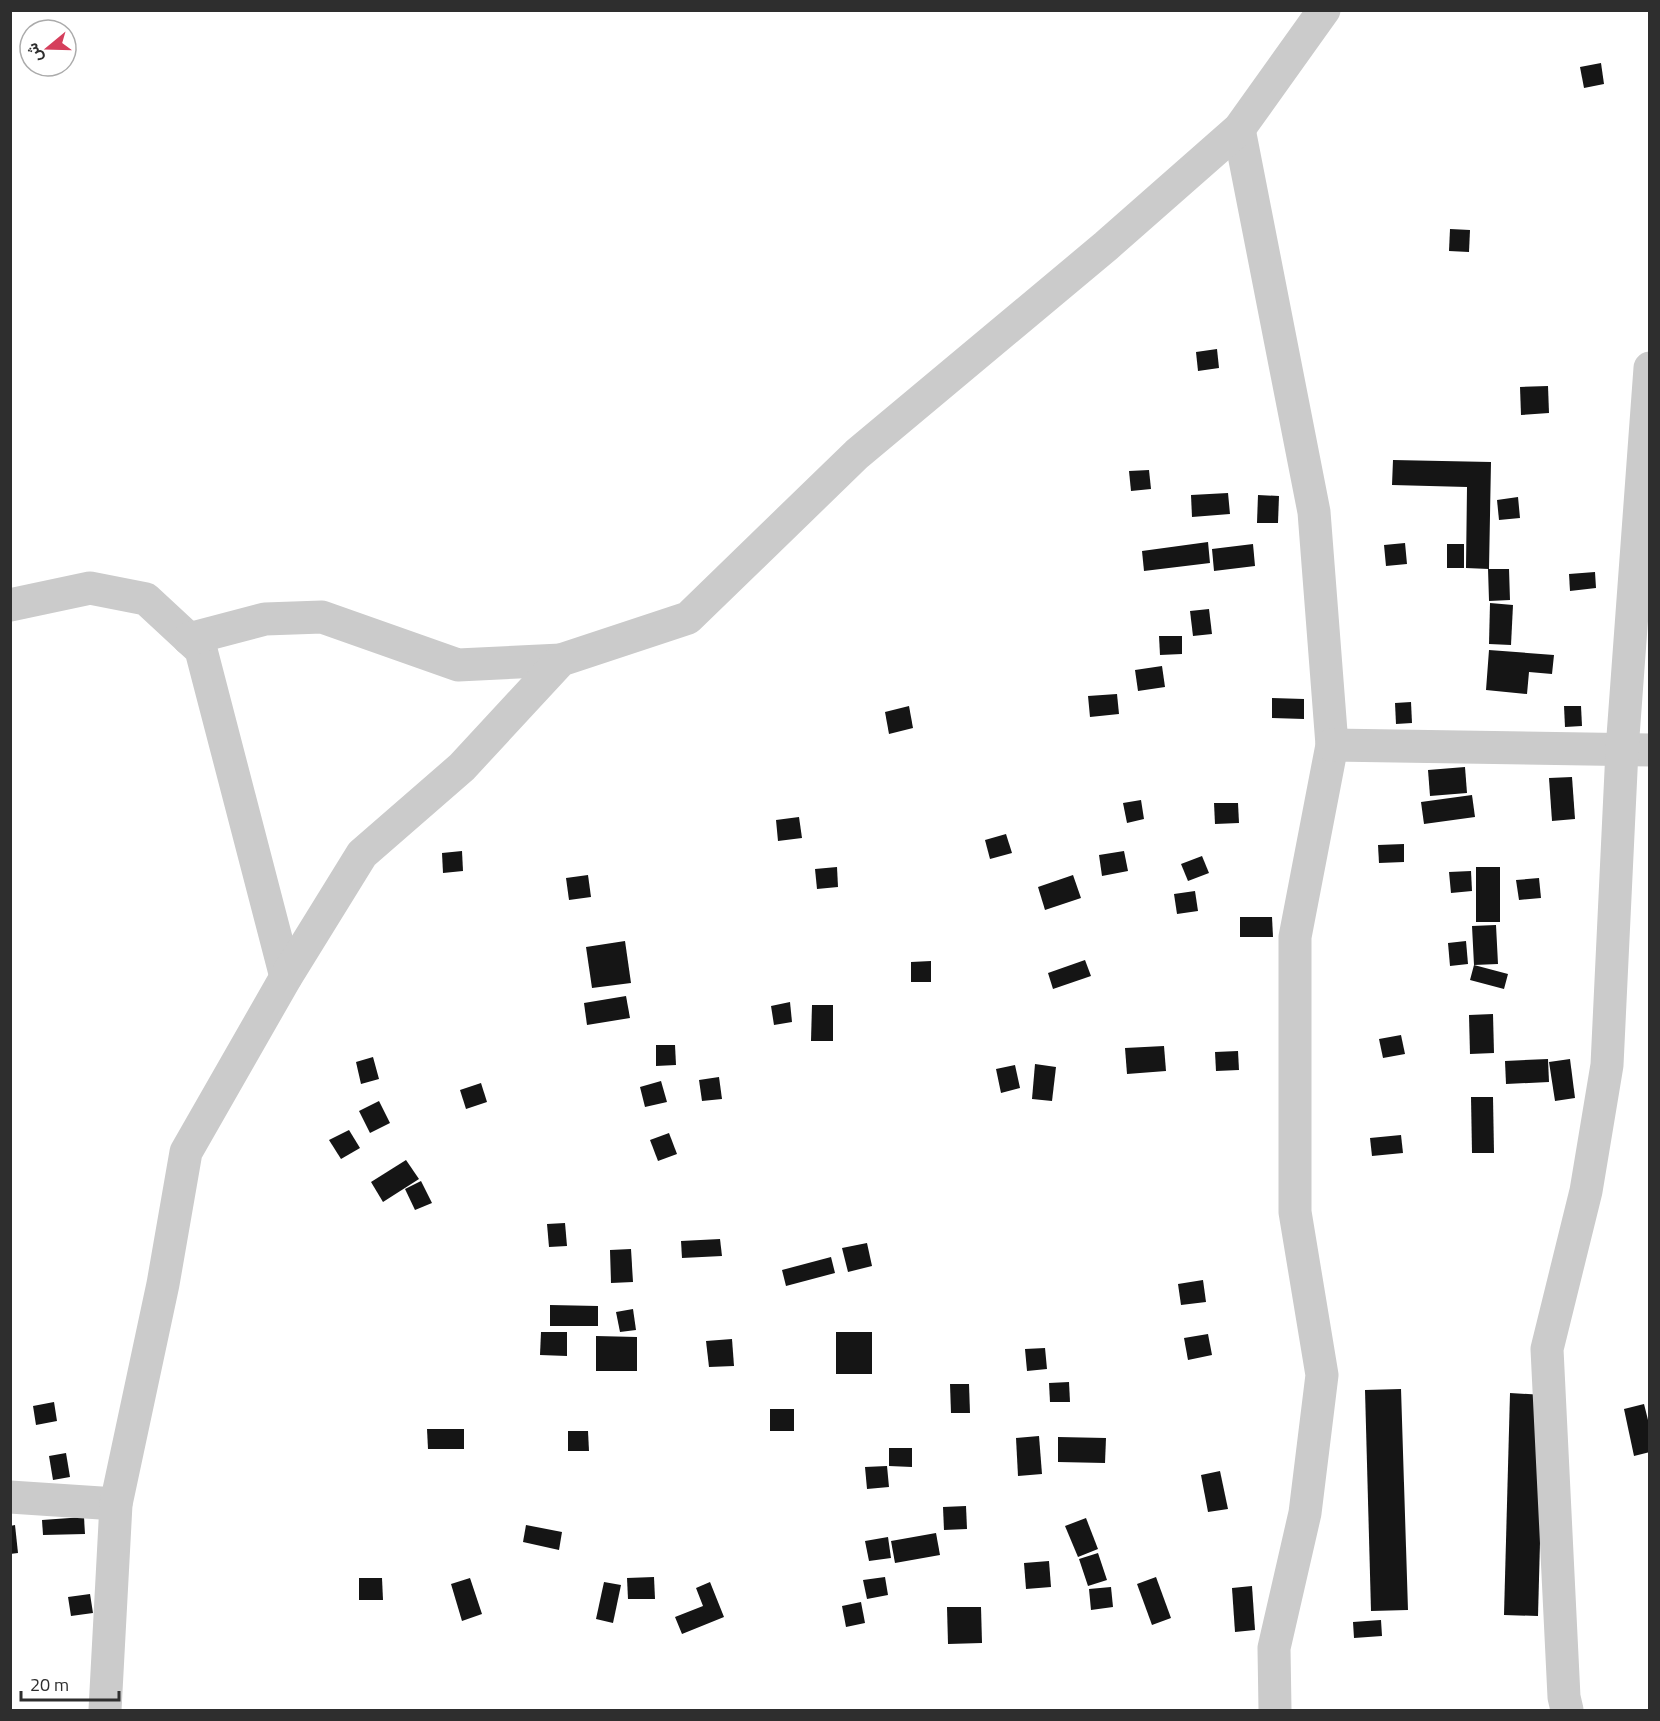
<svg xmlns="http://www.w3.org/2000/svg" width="1660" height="1721" font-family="'Titillium Web',Vazirmatn,sans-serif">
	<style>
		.building { fill: #151515 }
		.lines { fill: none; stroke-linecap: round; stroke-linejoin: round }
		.minor { stroke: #cbcbcb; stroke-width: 33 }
	</style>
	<rect width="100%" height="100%" fill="#fff"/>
	<g class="building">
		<polygon points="1601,63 1604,84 1584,88 1580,67"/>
		<polygon points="1450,229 1470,230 1469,252 1449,251"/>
		<polygon points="1217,349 1219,368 1198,371 1196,352"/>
		<polygon points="1548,386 1549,413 1521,415 1520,387"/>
		<polygon points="1393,460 1491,462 1489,569 1466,568 1467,487 1392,485"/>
		<polygon points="1149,470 1151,489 1131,491 1129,471"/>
		<polygon points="1228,493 1230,514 1192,517 1191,495"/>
		<polygon points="1258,495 1279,496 1278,523 1257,523"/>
		<polygon points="1518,497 1520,518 1499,520 1497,500"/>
		<polygon points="1208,542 1210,563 1144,571 1142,551"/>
		<polygon points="1405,543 1407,564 1386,566 1384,545"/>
		<polygon points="1253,544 1255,566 1214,571 1212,549"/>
		<rect x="1447" y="544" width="17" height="24"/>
		<polygon points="1488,569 1509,569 1510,600 1489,601"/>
		<polygon points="1595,572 1596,588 1570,591 1569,574"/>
		<polygon points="1490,603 1513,605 1511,645 1489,644"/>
		<polygon points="1209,609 1212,634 1193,636 1190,611"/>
		<polygon points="1159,636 1182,636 1182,654 1160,655"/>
		<polygon points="1489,650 1554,655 1552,674 1529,672 1527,694 1486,690"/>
		<polygon points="1162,666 1165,687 1138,691 1135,670"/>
		<polygon points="1117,694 1119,714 1090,717 1088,696"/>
		<polygon points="1272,698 1304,699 1304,719 1272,718"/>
		<polygon points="1411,702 1412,723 1396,724 1395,703"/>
		<polygon points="909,706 913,728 889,734 885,712"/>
		<polygon points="1564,706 1581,706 1582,726 1565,727"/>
		<polygon points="1465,767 1467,793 1430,796 1428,770"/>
		<polygon points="1572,777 1575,819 1552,821 1549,778"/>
		<polygon points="1472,795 1475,817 1424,824 1421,802"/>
		<polygon points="1141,800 1144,819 1127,823 1123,803"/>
		<polygon points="1214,803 1238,803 1239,823 1215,824"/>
		<polygon points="799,817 802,838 778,841 776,820"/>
		<polygon points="1006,834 1012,853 990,859 985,840"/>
		<polygon points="1404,844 1404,862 1379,863 1378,845"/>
		<polygon points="462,851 463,871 443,873 442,853"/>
		<polygon points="1124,851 1128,871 1102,876 1099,855"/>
		<polygon points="1202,856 1209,873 1188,881 1181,864"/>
		<polygon points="837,867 838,887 817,889 815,869"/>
		<rect x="1476" y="867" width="24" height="55"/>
		<polygon points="1471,871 1472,891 1451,893 1449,872"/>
		<polygon points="588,875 591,897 569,900 566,878"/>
		<polygon points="1073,875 1081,898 1045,910 1038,887"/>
		<polygon points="1539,878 1541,898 1519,900 1516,880"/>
		<polygon points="1195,891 1198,911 1177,914 1174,894"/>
		<polygon points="1240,917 1272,917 1273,937 1240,937"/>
		<polygon points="1496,925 1498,964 1474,965 1508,974 1504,989 1470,980 1474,965 1472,926"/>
		<polygon points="625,941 631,983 592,988 586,947"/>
		<polygon points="1466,941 1468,964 1450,966 1448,943"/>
		<polygon points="1085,960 1091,976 1053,989 1048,973"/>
		<polygon points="931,961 931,982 911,982 911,962"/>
		<polygon points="626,996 630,1018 587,1025 584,1003"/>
		<polygon points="790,1002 792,1022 774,1025 771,1006"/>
		<polygon points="812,1005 833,1005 833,1041 811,1041"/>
		<polygon points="1493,1014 1494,1053 1470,1054 1469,1015"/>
		<polygon points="1401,1035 1405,1054 1383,1058 1379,1039"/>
		<polygon points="656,1045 675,1045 676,1065 656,1066"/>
		<polygon points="1164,1046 1166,1071 1127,1074 1125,1048"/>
		<polygon points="1238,1051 1239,1070 1216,1071 1215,1052"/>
		<polygon points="373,1057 379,1079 361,1084 356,1062"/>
		<polygon points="1548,1059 1549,1082 1506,1084 1505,1061"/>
		<polygon points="1570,1059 1575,1098 1555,1101 1549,1062"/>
		<polygon points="1035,1064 1056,1067 1052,1101 1032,1099"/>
		<polygon points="1015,1065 1020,1088 1001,1093 996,1069"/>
		<polygon points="719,1077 722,1099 702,1101 699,1080"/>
		<polygon points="661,1081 667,1102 645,1107 640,1087"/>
		<polygon points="481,1083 487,1102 466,1109 460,1090"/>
		<polygon points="1471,1097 1493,1097 1494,1153 1472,1153"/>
		<polygon points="379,1101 390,1123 370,1133 359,1111"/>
		<polygon points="349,1130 360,1148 341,1159 329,1140"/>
		<polygon points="669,1133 677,1154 658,1161 650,1140"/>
		<polygon points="1401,1135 1403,1153 1372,1156 1370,1138"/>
		<polygon points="406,1160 419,1179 383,1202 371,1182"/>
		<polygon points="421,1181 432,1203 415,1210 405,1189"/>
		<polygon points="565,1223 567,1246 549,1247 547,1224"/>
		<polygon points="720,1239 722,1256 682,1258 681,1241"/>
		<polygon points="867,1243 872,1266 848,1272 842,1248"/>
		<polygon points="631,1249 633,1282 611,1283 610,1250"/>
		<polygon points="831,1257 835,1273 786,1286 782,1270"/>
		<polygon points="1203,1280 1206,1302 1181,1305 1178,1284"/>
		<polygon points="550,1305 598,1306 598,1326 550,1326"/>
		<polygon points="633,1309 636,1330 620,1332 616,1312"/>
		<polygon points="541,1332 567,1332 567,1356 540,1355"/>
		<rect x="836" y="1332" width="36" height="42"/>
		<polygon points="1208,1334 1212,1355 1188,1360 1184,1338"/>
		<polygon points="596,1336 637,1337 637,1371 596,1371"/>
		<polygon points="732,1339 734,1366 709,1367 706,1341"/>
		<polygon points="1045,1348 1047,1369 1027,1371 1025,1349"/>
		<polygon points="1069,1382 1070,1402 1050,1402 1049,1383"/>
		<polygon points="950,1384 969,1384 970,1413 951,1413"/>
		<polygon points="1401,1389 1408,1610 1371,1611 1365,1390"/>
		<polygon points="1510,1393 1544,1395 1538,1616 1504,1615"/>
		<polygon points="54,1402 57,1421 36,1425 33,1406"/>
		<polygon points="1644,1404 1650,1428 1650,1452 1634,1456 1624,1409"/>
		<rect x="770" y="1409" width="24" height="22"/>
		<polygon points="427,1429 464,1429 464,1449 428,1449"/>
		<polygon points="568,1431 588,1431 589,1451 568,1451"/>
		<polygon points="1039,1436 1042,1474 1018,1476 1016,1438"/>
		<polygon points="1058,1437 1106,1438 1105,1463 1058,1462"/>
		<polygon points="889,1448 912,1448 912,1467 889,1466"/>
		<polygon points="66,1453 70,1477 53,1480 49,1456"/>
		<polygon points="887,1466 889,1487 867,1489 865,1467"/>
		<polygon points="1220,1471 1228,1509 1208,1512 1201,1475"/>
		<polygon points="966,1506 967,1529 944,1530 943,1507"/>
		<polygon points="84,1517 85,1534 43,1535 42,1520"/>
		<polygon points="1086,1518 1098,1549 1078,1557 1065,1526"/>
		<polygon points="15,1525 18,1553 10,1554 10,1526"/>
		<polygon points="526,1525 562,1532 559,1550 523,1542"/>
		<polygon points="936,1533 940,1555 895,1563 891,1541"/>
		<polygon points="888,1537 891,1558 869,1561 865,1541"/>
		<polygon points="1098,1553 1107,1580 1088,1586 1079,1559"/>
		<polygon points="1049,1561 1051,1587 1026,1589 1024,1563"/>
		<polygon points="654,1577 655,1599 628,1599 627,1578"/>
		<polygon points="885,1577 888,1595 867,1599 863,1580"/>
		<polygon points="1156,1577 1171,1618 1152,1625 1137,1584"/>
		<polygon points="359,1578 382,1578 383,1600 359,1600"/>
		<polygon points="470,1578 482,1614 462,1621 451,1584"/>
		<polygon points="604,1582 621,1585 613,1623 596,1619"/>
		<polygon points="710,1582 724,1617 682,1634 675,1617 703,1606 696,1588"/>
		<polygon points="1252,1586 1255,1630 1235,1632 1232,1588"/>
		<polygon points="1111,1587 1113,1607 1091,1610 1089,1589"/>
		<polygon points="90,1594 93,1613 71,1616 68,1597"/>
		<polygon points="861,1602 865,1623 846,1627 842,1606"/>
		<polygon points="947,1607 981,1607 982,1643 948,1644"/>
		<polygon points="1381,1620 1382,1636 1354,1638 1353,1622"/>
	</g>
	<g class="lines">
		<g class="minor">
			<polyline points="1239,129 1314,512 1332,745 1295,937 1295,1212 1322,1375 1305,1513 1274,1648 1275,1710"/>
			<polyline points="10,605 90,588 146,599 201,650 286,977"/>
			<polyline points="189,639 265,619 322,617 458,665 561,660"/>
			<polyline points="1332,745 1650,750"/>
			<polyline points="10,1497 116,1504"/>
			<polyline points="105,1710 116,1504 163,1284 186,1152 286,977 362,854 462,767 561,660 688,618 857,454 1106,246 1239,129 1324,10"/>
			<polyline points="1567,1710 1564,1697 1547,1349 1586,1191 1607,1065 1622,750 1650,368"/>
		</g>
	</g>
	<rect width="1660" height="1721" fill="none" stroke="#2e2e2e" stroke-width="24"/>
	<g transform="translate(48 48) rotate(251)"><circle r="28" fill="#ffffff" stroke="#ababab" stroke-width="1.5"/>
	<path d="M0-4.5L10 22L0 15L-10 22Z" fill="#d53f5c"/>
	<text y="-9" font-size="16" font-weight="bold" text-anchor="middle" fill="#2e2e2e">ش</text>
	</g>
	<path d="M21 1691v9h98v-9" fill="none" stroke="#2e2e2e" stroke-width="3"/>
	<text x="30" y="1691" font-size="18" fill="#2e2e2e" stroke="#ffffff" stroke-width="4.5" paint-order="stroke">20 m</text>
</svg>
